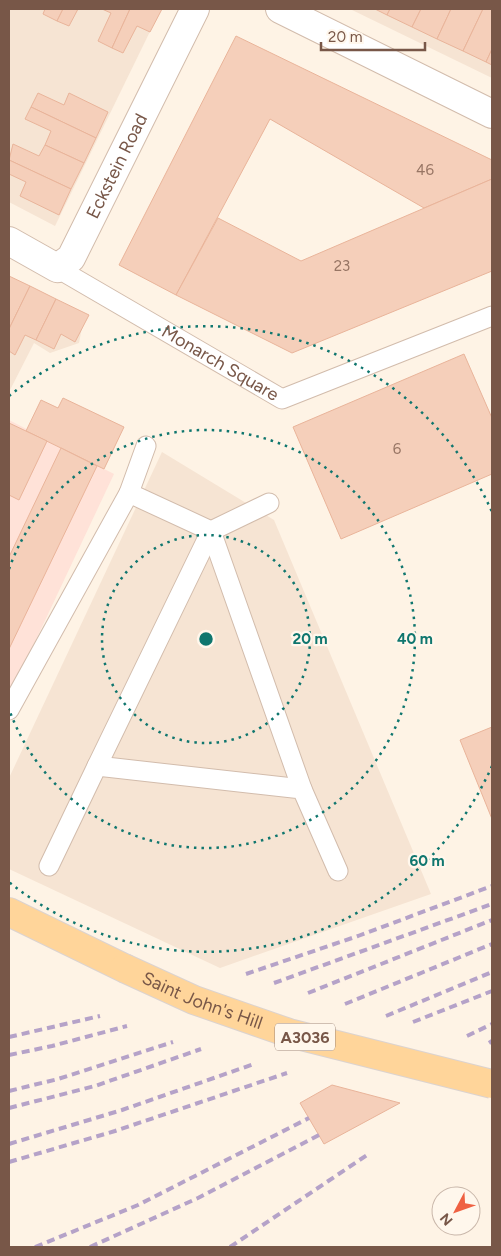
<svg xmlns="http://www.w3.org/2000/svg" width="501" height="1256" font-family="Figtree,sans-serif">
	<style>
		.residential { fill: #f6e4d3 }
		.commercial { fill: #ffe2d8 }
		.building { fill: #f5cfba; stroke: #e9b49a }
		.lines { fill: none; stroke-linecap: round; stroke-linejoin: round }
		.lane-casing { stroke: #d2bcac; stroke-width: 21 }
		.street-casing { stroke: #d2bcac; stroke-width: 30 }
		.primary-casing { stroke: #dcd3cf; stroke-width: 30 }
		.lane { stroke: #fff; stroke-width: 19 }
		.street { stroke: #fff; stroke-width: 28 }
		.primary { stroke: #ffd59a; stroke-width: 28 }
		.rail { stroke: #b5a2c8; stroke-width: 4; stroke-dasharray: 8 5; stroke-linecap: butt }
		.primary-bridge-casing { stroke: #dcd3cf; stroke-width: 30; stroke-linecap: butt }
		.primary-bridge { stroke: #ffd59a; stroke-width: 28 }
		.ring { fill: none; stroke: #0f766e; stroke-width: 2.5; stroke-dasharray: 2.5 5 }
		.labels { text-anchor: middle; stroke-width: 4.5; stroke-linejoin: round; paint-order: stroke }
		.number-label { font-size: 15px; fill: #977564 }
		.shield { fill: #fff7ec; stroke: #a08779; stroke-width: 1 }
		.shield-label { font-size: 16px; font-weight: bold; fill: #785748 }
		.street-label { font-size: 18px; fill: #785748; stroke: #fff7ec }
		.centre { fill: #0f766e; stroke: #fff7ec; stroke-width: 2.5 }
		.ring-label { font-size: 15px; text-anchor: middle; font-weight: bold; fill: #0f766e; stroke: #fff7ec; stroke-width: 4.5; stroke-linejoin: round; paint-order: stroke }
	</style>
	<rect width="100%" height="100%" fill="#fef3e5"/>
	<g class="residential">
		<polygon points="9,9 161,9 55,226 9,202"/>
		<polygon points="350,9 492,9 492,78"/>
		<polygon points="9,278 84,317 79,343 50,353 34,343 9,392"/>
		<polygon points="162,452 274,520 431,894 220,968 9,869 9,778"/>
	</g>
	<polygon class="commercial" points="9,420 114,474 9,697"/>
	<g class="building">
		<polygon points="45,9 63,9 57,21 43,14"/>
		<polygon points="63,9 78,9 69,26 57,21"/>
		<polygon points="102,9 130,9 112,48 98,41 111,13"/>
		<polygon points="130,9 162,9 150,32 137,26 123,53 112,48"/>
		<polygon points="375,9 390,9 387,15"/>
		<polygon points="390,9 421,9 412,27 387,15"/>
		<polygon points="421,9 451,9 437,39 412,27"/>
		<polygon points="451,9 483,9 463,51 437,39"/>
		<polygon points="483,9 492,9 492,49 486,62 463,51"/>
		<polygon points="236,36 492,160 492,179 424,208 270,119 176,295 119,265"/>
		<polygon points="492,49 492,65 486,62"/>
		<polygon points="38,93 64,105 69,93 108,112 96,138 31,107"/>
		<polygon points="31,107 96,138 84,163 45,145 51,131 25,119"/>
		<polygon points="13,144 39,156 45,145 84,163 71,189 9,160"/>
		<polygon points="9,160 71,189 59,215 20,196 26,182 9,174"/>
		<polygon points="492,179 492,271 292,353 176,295 218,218 301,261"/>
		<polygon points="9,276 30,286 9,329"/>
		<polygon points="30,286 56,299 36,340 25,335 15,355 9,351 9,329"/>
		<polygon points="56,299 89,315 75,342 61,334 54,349 36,340"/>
		<polygon points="464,354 492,418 492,474 341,539 293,427"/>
		<polygon points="63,398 124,427 104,469 26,431 41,400 58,408"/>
		<polygon points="9,423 47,441 19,500 9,495"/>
		<polygon points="61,448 97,466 9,649 9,557"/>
		<polygon points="492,727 492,819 460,740"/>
		<polygon points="332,1085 400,1103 324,1144 300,1103"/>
	</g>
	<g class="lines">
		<g class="lane-casing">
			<g id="lane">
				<path id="s1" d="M 57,268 L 282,399 L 492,316"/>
				<polyline points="146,446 129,493 211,531 302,789"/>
				<polyline points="9,710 129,493"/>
				<polyline points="97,766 211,531 269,503"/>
				<polyline points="49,866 97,766 302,789 338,871"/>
			</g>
		</g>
		<g class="street-casing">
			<g id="street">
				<polyline points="280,9 492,114"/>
				<path id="s2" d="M 9,241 L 57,268 L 71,258 L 195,9"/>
			</g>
		</g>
		<g class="primary-casing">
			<polyline id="primary" points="9,912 124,968"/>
		</g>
		<use href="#lane" class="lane"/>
		<use href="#street" class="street"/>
		<use href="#primary" class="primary"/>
		<g class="rail">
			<polyline points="246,974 358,936 492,886"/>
			<polyline points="274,983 492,904"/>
			<polyline points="308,993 492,920"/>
			<polyline points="345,1004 492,944"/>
			<polyline points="386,1016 492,972"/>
			<polyline points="413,1022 492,991"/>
			<polyline points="467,1036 492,1024"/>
			<polyline points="9,1037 100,1016"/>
			<polyline points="489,1043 492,1041"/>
			<polyline points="9,1055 52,1046 127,1026"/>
			<polyline points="9,1091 58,1079 173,1042"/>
			<polyline points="9,1108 95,1086 201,1049"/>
			<polyline points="9,1144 122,1110 254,1064"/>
			<polyline points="9,1162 115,1131 287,1073"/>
			<polyline points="35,1247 138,1205 309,1118"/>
			<polyline points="90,1247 198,1198 319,1135"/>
			<polyline points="230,1247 367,1155"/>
		</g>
		<g class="primary-bridge-casing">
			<g id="primary-bridge">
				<path id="s3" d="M 124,968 L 194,1000 L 289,1033 L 492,1084"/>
			</g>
		</g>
		<use href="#primary-bridge" class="primary-bridge"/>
	</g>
	<g class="ring">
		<circle cx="206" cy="639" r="104"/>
		<path d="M9 569A209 209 0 1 1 9 709"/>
		<path d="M492 766A313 313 0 0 1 9 882M9 396A313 313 0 0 1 492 512"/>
	</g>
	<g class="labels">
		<g class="number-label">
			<text x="425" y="175">46</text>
			<text x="342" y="271">23</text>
			<text x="397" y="454">6</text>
		</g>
		<rect class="shield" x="275" y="1023.5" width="60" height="27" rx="4"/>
		<g class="shield-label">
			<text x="305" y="1043">A3036</text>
		</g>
		<g class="street-label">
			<text dy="6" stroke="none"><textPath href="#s2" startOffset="175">Eckstein Road</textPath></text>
			<text dy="6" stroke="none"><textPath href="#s1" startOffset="189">Monarch Square</textPath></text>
			<text dy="6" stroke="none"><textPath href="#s3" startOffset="85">Saint John's Hill</textPath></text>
		</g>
	</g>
	<circle cx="206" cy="639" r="8" class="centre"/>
	<g class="ring-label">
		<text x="310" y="644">20 m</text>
		<text x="415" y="644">40 m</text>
		<text x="427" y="866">60 m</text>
	</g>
	<rect width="501" height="1256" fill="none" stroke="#785748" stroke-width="20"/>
	<g transform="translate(456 1211) rotate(229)"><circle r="24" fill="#fff7ec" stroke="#c9b7aa"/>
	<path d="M0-4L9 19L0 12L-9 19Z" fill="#ef6142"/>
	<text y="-8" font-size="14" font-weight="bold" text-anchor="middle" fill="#785748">N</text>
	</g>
	<path d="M321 42v8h104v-8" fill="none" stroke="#785748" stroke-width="2.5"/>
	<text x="328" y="42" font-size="15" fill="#785748" stroke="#fff7ec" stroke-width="4" paint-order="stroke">20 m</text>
</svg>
